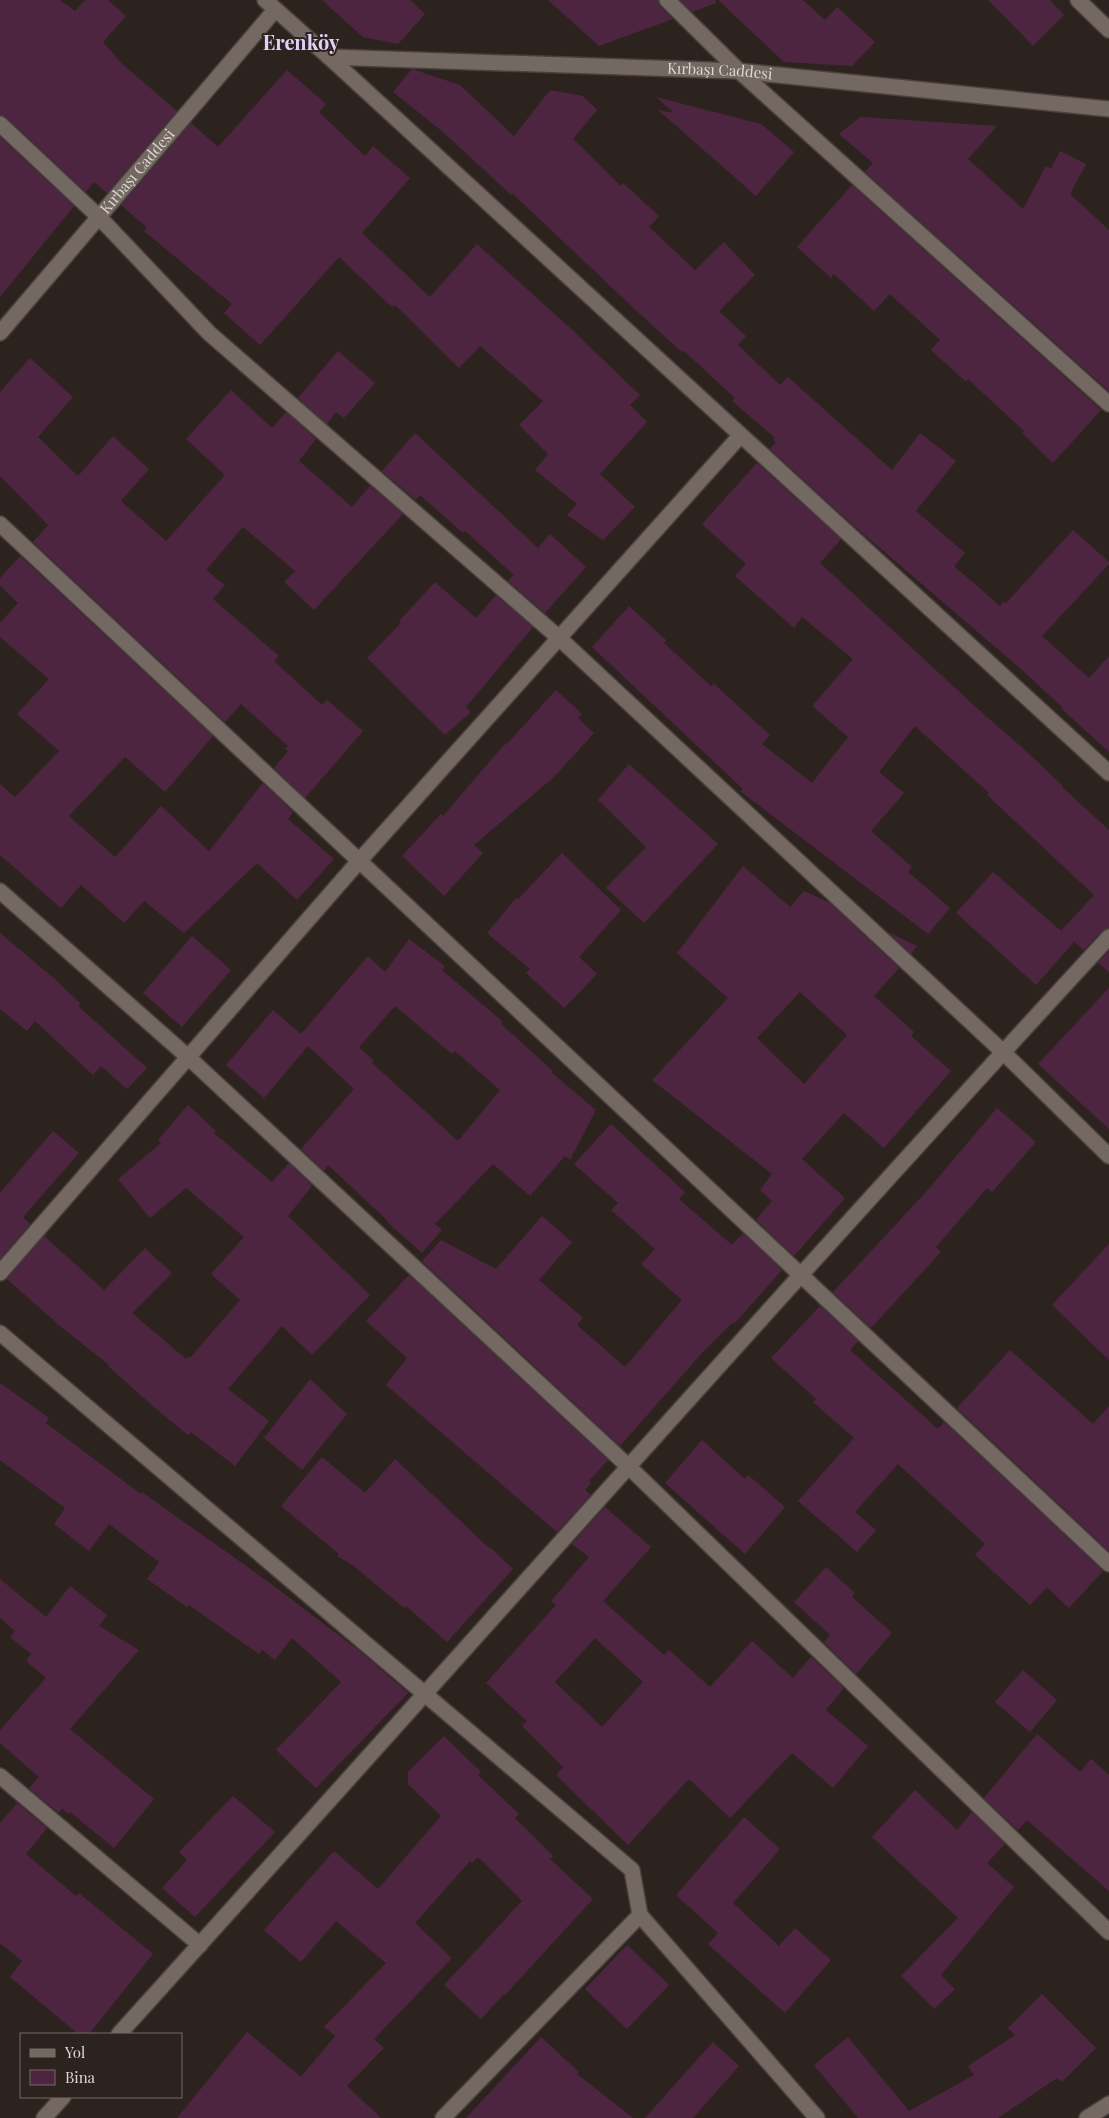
<svg xmlns="http://www.w3.org/2000/svg" width="1109" height="2118" font-family="'Playfair Display',serif">
	<style>
		.building { fill: #4e2540; fill-rule: evenodd }
		.lines { fill: none; stroke-linecap: round; stroke-linejoin: round }
		.minor-casing { stroke: #49413d; stroke-width: 18 }
		.minor { stroke: #746863; stroke-width: 15 }
		.labels { text-anchor: middle; stroke-width: 4; stroke-linejoin: round; paint-order: stroke }
		.street-label { font-size: 15px; fill: #ded7d4; stroke: #2d231e }
		.district-label { font-size: 20px; font-weight: bold; fill: #e2d0fa; stroke: #2d231e }
	</style>
	<rect width="100%" height="100%" fill="#2d231e"/>
	<g class="building">
		<polygon points="0,0 60,0 75,11 85,0 108,0 126,16 103,42 121,63 177,111 107,193 94,182 86,192 6,117 0,115"/>
		<polygon points="322,0 410,0 425,14 398,44 363,37"/>
		<polygon points="548,0 658,0 660,7 673,19 599,46"/>
		<polygon points="680,0 715,0 716,3 692,12"/>
		<polygon points="718,0 803,0 825,20 837,7 875,42 852,66 784,62"/>
		<polygon points="988,0 1050,0 1064,15 1033,46"/>
		<polygon points="412,69 460,85 514,136 550,90 583,96 597,110 573,139 621,186 623,183 659,216 649,227 695,270 724,242 755,275 719,311 746,336 738,345 780,385 788,377 892,470 920,433 956,461 916,511 965,553 954,566 1000,606 1004,601 1006,603 1073,530 1109,562 1109,564 1042,636 1089,678 1109,656 1109,752 1062,709 1063,708 1021,669 853,525 770,449 776,442 773,440 775,438 732,401 735,398 683,350 682,352 642,316 512,193 511,195 443,132 393,92"/>
		<polygon points="287,70 326,104 319,112 365,156 373,146 410,178 362,233 430,297 477,244 568,326 640,395 630,405 647,422 600,474 635,507 603,540 567,515 577,504 535,470 548,454 519,425 543,401 480,346 459,368 395,305 392,307 339,257 260,345 224,313 232,304 144,231 147,228 121,205 191,123 218,147"/>
		<polygon points="656,97 761,124 794,152 756,196 658,110 674,113"/>
		<polygon points="860,117 997,126 968,159 1023,209 1046,166 1051,169 1060,151 1086,164 1070,194 1109,230 1109,391 865,172 873,163 839,134"/>
		<polygon points="0,137 74,206 0,297"/>
		<polygon points="852,185 1101,410 1053,463 1022,433 1024,431 968,379 966,382 931,350 940,340 890,294 874,311 834,274 831,278 797,247"/>
		<polygon points="338,351 375,383 344,418 336,412 327,424 298,398"/>
		<polygon points="30,358 73,397 38,437 78,476 113,436 149,469 121,501 166,541 225,475 186,439 231,390 272,428 286,412 316,439 299,461 352,507 370,486 403,514 314,610 284,582 295,571 243,527 206,570 225,585 213,599 279,656 274,661 322,705 327,700 363,731 305,798 274,768 288,751 285,748 288,746 241,704 225,722 33,542 48,525 0,476 0,392"/>
		<polygon points="415,433 538,548 550,534 586,567 545,613 508,581 514,575 465,531 463,533 420,495 416,500 382,471"/>
		<polygon points="757,463 841,539 820,563 979,710 1025,750 1063,786 1062,787 1109,830 1109,928 1102,931 1084,950 1061,931 1094,895 987,795 989,793 915,726 879,772 904,793 871,831 912,867 908,872 950,908 928,934 740,791 743,789 592,647 629,606 666,640 664,643 711,686 714,684 770,735 762,744 812,783 848,737 812,706 853,659 802,617 794,628 735,576 746,564 702,524"/>
		<polygon points="20,556 213,736 165,792 125,757 69,816 115,857 161,806 209,851 263,783 293,812 288,819 334,859 297,900 257,863 184,933 144,901 124,923 81,885 61,908 0,855 0,784 15,797 59,751 17,714 49,679 0,637 0,623 18,603 0,586 0,578"/>
		<polygon points="435,582 476,618 496,595 533,627 466,707 471,712 445,735 367,658 401,623 399,621"/>
		<polygon points="556,690 582,714 578,718 594,733 554,777 474,845 483,853 444,896 402,856 441,814 443,816 490,761 505,744 506,745"/>
		<polygon points="629,764 718,844 644,923 606,888 646,847 598,800"/>
		<polygon points="562,853 621,910 579,957 597,974 564,1008 526,973 530,969 487,933 516,898 518,899"/>
		<path d="M 743,866 L 790,907 L 804,891 L 830,903 L 899,968 L 874,996 L 914,1032 L 911,1036 L 951,1071 L 884,1148 L 844,1113 L 802,1159 L 845,1198 L 794,1256 L 756,1220 L 772,1201 L 760,1190 L 772,1174 L 652,1080 L 728,998 L 677,953 ZM 800,992 L 847,1035 L 804,1084 L 757,1038 Z"/>
		<polygon points="993,872 1074,942 1036,985 956,913"/>
		<polygon points="888,932 917,946 911,954"/>
		<polygon points="0,933 57,981 81,1004 78,1006 147,1068 127,1089 101,1066 93,1075 35,1021 27,1031 0,1009"/>
		<polygon points="192,936 231,970 182,1027 143,993"/>
		<path d="M 409,939 L 445,966 L 442,970 L 503,1022 L 501,1024 L 553,1071 L 552,1073 L 596,1110 L 570,1160 L 565,1156 L 530,1196 L 493,1164 L 435,1224 L 442,1230 L 422,1253 L 387,1222 L 388,1221 L 328,1165 L 324,1171 L 301,1149 L 354,1089 L 308,1046 L 264,1098 L 226,1065 L 273,1010 L 301,1034 L 368,956 L 385,972 ZM 395,1006 L 452,1054 L 455,1051 L 500,1090 L 458,1141 L 372,1063 L 374,1061 L 359,1047 Z"/>
		<polygon points="1109,951 1109,972 1098,963"/>
		<polygon points="1109,988 1109,1129 1038,1064"/>
		<polygon points="188,1105 216,1131 214,1133 272,1182 289,1163 312,1186 288,1216 370,1295 312,1355 282,1326 228,1389 269,1421 235,1466 191,1432 188,1435 155,1408 108,1366 109,1365 60,1326 7,1279 44,1236 104,1290 145,1248 172,1273 132,1313 186,1359 188,1357 190,1358 240,1300 211,1274 244,1237 186,1188 150,1218 118,1179 161,1143 158,1140"/>
		<polygon points="997,1108 1036,1142 992,1192 987,1188 936,1247 941,1252 871,1328 833,1292 926,1192"/>
		<polygon points="611,1124 685,1192 679,1199 732,1245 743,1233 782,1270 734,1324 732,1323 701,1354 620,1446 422,1261 441,1240 496,1269 542,1216 572,1242 539,1280 583,1318 577,1325 625,1367 682,1300 641,1264 655,1249 611,1210 618,1203 574,1164"/>
		<polygon points="53,1131 79,1153 23,1217 30,1224 0,1259 0,1193"/>
		<polygon points="1109,1244 1109,1360 1052,1305"/>
		<polygon points="409,1275 608,1460 589,1481 591,1483 585,1490 591,1495 557,1532 386,1385 407,1358 366,1321"/>
		<polygon points="820,1306 858,1341 850,1350 938,1429 944,1422 1103,1571 1069,1608 1047,1587 1030,1605 975,1555 985,1544 898,1464 855,1512 876,1530 857,1552 798,1501 854,1438 813,1402 816,1399 771,1358"/>
		<polygon points="1010,1350 1093,1424 1109,1406 1109,1551 957,1408"/>
		<polygon points="310,1379 347,1414 302,1470 264,1438"/>
		<polygon points="0,1383 49,1418 46,1423 141,1494 142,1492 270,1583 357,1649 408,1693 316,1788 276,1750 341,1682 292,1638 275,1660 262,1650 259,1654 189,1605 187,1607 147,1579 159,1562 109,1524 89,1551 54,1524 65,1508 0,1460"/>
		<polygon points="702,1440 745,1479 748,1475 785,1507 745,1554 665,1483"/>
		<polygon points="322,1457 365,1493 395,1459 489,1548 490,1547 513,1569 447,1642 406,1606 404,1608 354,1566 337,1556 339,1554 281,1506"/>
		<path d="M 605,1507 L 651,1547 L 603,1601 L 664,1655 L 669,1650 L 710,1687 L 752,1641 L 793,1678 L 811,1657 L 844,1688 L 826,1710 L 868,1746 L 833,1788 L 792,1753 L 730,1818 L 689,1779 L 628,1845 L 556,1775 L 563,1767 L 522,1726 L 527,1721 L 486,1683 L 556,1605 L 551,1601 L 589,1557 L 572,1544 ZM 595,1638 L 643,1682 L 602,1727 L 555,1682 Z"/>
		<polygon points="826,1567 855,1593 852,1597 892,1633 856,1674 824,1642 830,1635 794,1602"/>
		<polygon points="0,1579 46,1617 70,1586 107,1615 99,1626 139,1650 70,1729 154,1799 114,1848 70,1812 68,1814 62,1808 59,1813 29,1788 39,1777 0,1743 0,1730 46,1678 26,1661 31,1654 10,1637 15,1631 0,1618"/>
		<polygon points="1023,1670 1057,1700 1030,1732 995,1702"/>
		<polygon points="1037,1734 1080,1772 1091,1759 1109,1775 1109,1891 1027,1820 1018,1830 984,1798"/>
		<polygon points="444,1736 481,1772 478,1775 519,1814 515,1818 553,1856 550,1859 593,1899 505,1995 504,1994 481,2019 444,1985 522,1901 478,1857 472,1863 470,1861 415,1923 452,1958 374,2039 384,2048 347,2086 381,2118 177,2118 247,2032 301,2077 335,2036 324,2027 386,1963 336,1921 301,1962 264,1930 334,1851 378,1889 441,1816 408,1784 408,1772"/>
		<polygon points="915,1790 957,1830 972,1812 1005,1844 987,1863 1014,1887 941,1975 955,1989 934,2009 901,1976 958,1918 872,1837"/>
		<polygon points="233,1796 275,1832 195,1917 162,1888 187,1860 179,1852"/>
		<polygon points="17,1803 47,1828 26,1854 76,1896 79,1893 153,1954 89,2034 78,2034 10,1977 22,1961 0,1943 0,1823"/>
		<polygon points="744,1817 780,1849 733,1903 779,1946 795,1928 831,1960 785,2013 708,1944 718,1933 676,1895"/>
		<polygon points="627,1945 669,1985 627,2029 585,1989"/>
		<polygon points="1042,1994 1096,2048 1062,2082 1057,2078 998,2118 858,2118 814,2065 848,2037 909,2111 974,2075 968,2066 1015,2035 1008,2028"/>
		<polygon points="541,2037 579,2072 577,2074 633,2118 466,2118"/>
		<polygon points="713,2042 739,2066 693,2118 645,2118"/>
	</g>
	<g class="lines">
		<g class="minor-casing">
			<g id="minor">
				<polyline points="265,0 329,57 1109,773"/>
				<polyline points="667,0 739,71 1109,404"/>
				<polyline points="1078,0 1109,30"/>
				<path id="s1" d="M 329,57 L 739,71 L 1109,109"/>
				<polyline points="0,124 99,217 209,333 558,637 1003,1052 1109,1156"/>
				<path id="s2" d="M 0,333 L 275,10"/>
				<polyline points="0,524 1109,1564"/>
				<polyline points="0,891 188,1057 629,1467 1109,1932"/>
				<polyline points="0,1273 360,860 740,436"/>
				<polyline points="0,1333 632,1870 640,1915 817,2118"/>
				<polyline points="0,1776 200,1945"/>
				<path d="M 119,2034 C 449,1669 775,1299 1109,937"/>
				<polyline points="44,2118 63,2097"/>
				<polyline points="443,2118 640,1915"/>
				<polyline points="1087,2118 1109,2104"/>
			</g>
		</g>
		<use href="#minor" class="minor"/>
	</g>
	<g class="labels">
		<g class="street-label">
			<text dy="5" stroke="none"><textPath href="#s1" startOffset="391">Kırbaşı Caddesi</textPath></text>
			<text dy="5" stroke="none"><textPath href="#s2" startOffset="212">Kırbaşı Caddesi</textPath></text>
		</g>
		<g class="district-label">
			<text x="301" y="50">Erenköy</text>
		</g>
	</g>
	<rect x="20" y="2033" width="162" height="65" fill="#2d231e" stroke="#746b67"/>
	<rect x="30" y="2049" width="25" height="8" fill="#746863" stroke="#746b67"/>
	<text x="65" y="2058" font-size="15" fill="#ded7d4">Yol</text>
	<rect x="30" y="2070" width="25" height="15" fill="#4e2540" stroke="#746b67"/>
	<text x="65" y="2083" font-size="15" fill="#ded7d4">Bina</text>
</svg>
